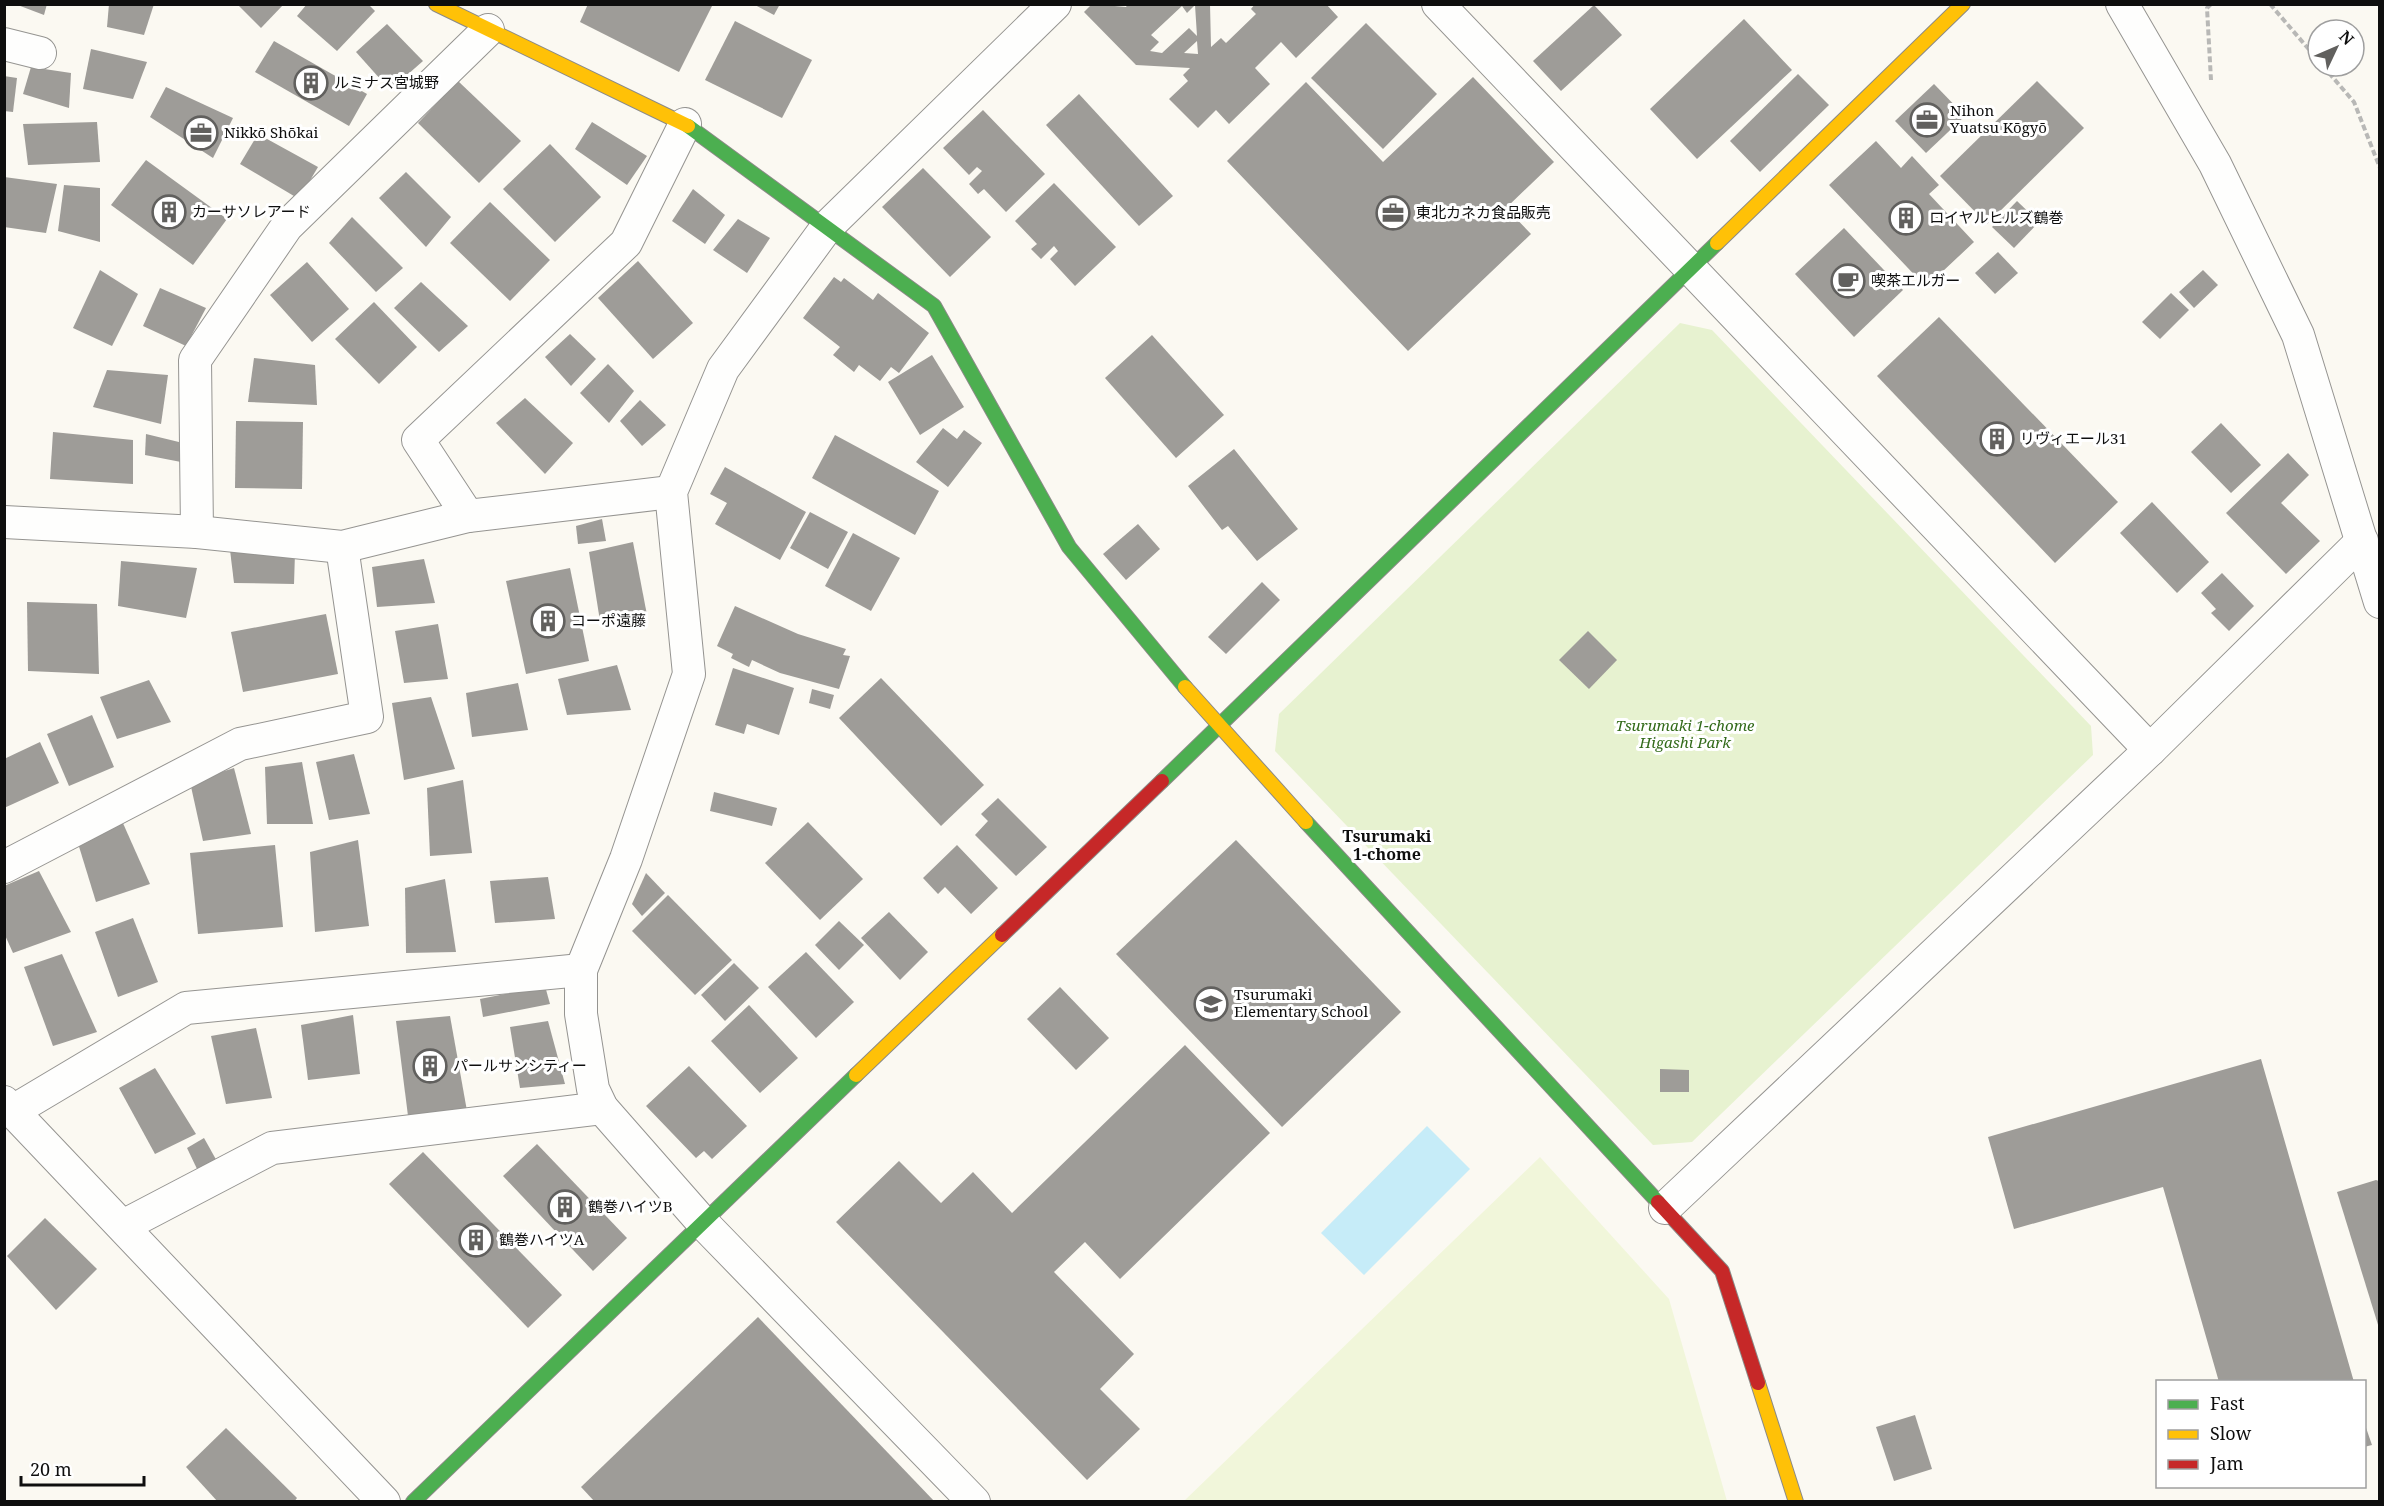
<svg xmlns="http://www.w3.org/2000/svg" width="2384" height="1506" font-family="'Noto Serif','Noto Sans JP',serif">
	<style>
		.green { fill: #e7f2d0 }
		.pitch { fill: #f1f6da }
		.water { fill: #c6ecf8 }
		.building { fill: #9e9c98; fill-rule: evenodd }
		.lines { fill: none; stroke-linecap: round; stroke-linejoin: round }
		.street-casing { stroke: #959491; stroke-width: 34 }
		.fast-casing { stroke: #8b8a87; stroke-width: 16 }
		.slow-casing { stroke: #8b8a87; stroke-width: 16 }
		.jam-casing { stroke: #8b8a87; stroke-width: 16 }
		.path { stroke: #b8b8b6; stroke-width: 4; stroke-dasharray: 6 3; stroke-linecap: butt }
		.street { stroke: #fefefd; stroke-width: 32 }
		.fast { stroke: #4caf50; stroke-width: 14 }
		.slow { stroke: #ffc107; stroke-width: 14 }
		.jam { stroke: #c62828; stroke-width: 14 }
		.labels { text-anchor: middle; stroke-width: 6; stroke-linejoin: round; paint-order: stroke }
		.poi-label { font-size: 15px; fill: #0e0e0e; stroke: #fff; text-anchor: start }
		.park-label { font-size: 15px; font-style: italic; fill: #326a19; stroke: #fff }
		.neighbourhood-label { font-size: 16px; font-weight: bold; fill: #0e0e0e; stroke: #fff }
	</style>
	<rect width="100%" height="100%" fill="#fbf9f2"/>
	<polygon class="green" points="1680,323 1712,330 2091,726 2093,755 1692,1142 1653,1145 1275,751 1279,714"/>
	<polygon class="pitch" points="1540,1157 1669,1299 1727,1501 1184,1501"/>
	<polygon class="water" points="1427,1126 1470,1169 1364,1275 1321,1233"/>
	<g class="building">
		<polygon points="15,4 47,4 44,15"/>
		<polygon points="109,4 154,4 144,35 107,27"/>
		<polygon points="237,4 284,4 261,28"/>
		<polygon points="307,4 368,4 375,11 337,51 297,16"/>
		<polygon points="588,4 713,4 679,72 580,22"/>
		<polygon points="753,4 780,4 774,15"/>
		<path d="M 1092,4 L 1126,7 L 1128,4 L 1210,4 L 1211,47 L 1221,38 L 1226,43 L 1256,14 L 1251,9 L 1255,4 L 1326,4 L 1338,17 L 1296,58 L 1281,42 L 1255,68 L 1270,84 L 1229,124 L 1216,110 L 1198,128 L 1169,99 L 1188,81 L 1183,75 L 1190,68 L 1136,65 L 1084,12 ZM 1195,5 L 1197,36 L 1189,28 L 1162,53 L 1150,51 L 1159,42 L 1151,35 L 1182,6 L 1187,13 ZM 1197,41 L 1198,54 L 1184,53 Z"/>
		<polygon points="1594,5 1622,35 1561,91 1533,61"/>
		<polygon points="1744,19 1792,70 1697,159 1650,109"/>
		<polygon points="735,21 812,60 782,118 705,80"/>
		<polygon points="1366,23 1437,94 1383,149 1311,78"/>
		<polygon points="387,24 423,61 390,90 356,52"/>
		<polygon points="274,41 367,94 349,126 255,72"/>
		<polygon points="91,49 147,62 133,99 83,89"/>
		<polygon points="31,67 71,73 69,108 23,94"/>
		<polygon points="1798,74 1829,105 1760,172 1730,141"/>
		<polygon points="4,76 17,78 13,112 4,111"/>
		<polygon points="1473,77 1554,162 1506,208 1531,234 1408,351 1227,161 1306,82 1383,162"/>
		<polygon points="458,81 521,141 479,183 418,123"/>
		<polygon points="2037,81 2084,128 1987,224 1940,176"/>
		<polygon points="1934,84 1965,116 1926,153 1895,121"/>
		<polygon points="166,87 233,118 213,158 150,117"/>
		<polygon points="1079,94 1173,196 1139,226 1046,125"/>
		<polygon points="983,110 1045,174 1006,212 984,189 978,194 969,184 982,171 977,167 969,175 943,148"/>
		<polygon points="97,122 100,162 28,165 23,124"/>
		<polygon points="592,122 647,156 627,185 575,149"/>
		<polygon points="258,134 318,167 299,199 240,164"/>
		<polygon points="1876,141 1901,168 1912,156 1939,185 1929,194 1974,242 1926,287 1829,185"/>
		<polygon points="550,144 601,197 555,242 503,189"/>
		<polygon points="146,160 227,219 193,265 111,205"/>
		<polygon points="923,168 991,237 950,277 882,207"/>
		<polygon points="406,172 451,217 426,247 379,198"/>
		<polygon points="4,177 57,184 46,233 4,227"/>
		<polygon points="1054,183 1116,247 1075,286 1050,259 1058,251 1054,246 1041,259 1031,249 1037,244 1015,221"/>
		<polygon points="64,185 100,188 100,242 58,231"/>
		<polygon points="693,189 725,215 705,244 672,221"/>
		<polygon points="2017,201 2039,222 2014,248 1992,227"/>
		<polygon points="490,202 550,260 510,301 450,243"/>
		<polygon points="352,217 403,268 376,292 329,243"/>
		<polygon points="738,219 770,238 747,273 713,250"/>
		<polygon points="1844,228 1903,290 1854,337 1795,274"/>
		<polygon points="1998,252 2018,273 1995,294 1975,273"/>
		<polygon points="638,261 693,323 653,359 598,298"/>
		<polygon points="307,262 349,309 312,342 270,295"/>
		<polygon points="100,270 138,294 112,346 73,328"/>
		<polygon points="2203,270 2218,285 2194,308 2179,292"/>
		<polygon points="834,277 841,282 844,278 873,300 878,293 929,333 899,373 891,367 880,381 859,365 854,372 833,355 840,347 803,318"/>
		<polygon points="421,282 468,326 439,352 394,308"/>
		<polygon points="160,288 206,308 186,346 143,326"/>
		<polygon points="2171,293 2189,310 2160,339 2142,322"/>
		<polygon points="374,302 417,347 379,384 335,339"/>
		<polygon points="1939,317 2118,502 2055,563 1877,376"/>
		<polygon points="570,334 596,359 571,386 545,357"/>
		<polygon points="1152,335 1224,415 1176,458 1105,378"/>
		<polygon points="932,355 964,407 920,435 888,382"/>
		<polygon points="254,358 315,365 317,405 248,402"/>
		<polygon points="608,364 634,391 609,423 580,393"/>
		<polygon points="107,370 168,375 161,424 93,407"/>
		<polygon points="525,398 573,443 545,474 496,423"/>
		<polygon points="640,400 666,425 642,446 620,421"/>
		<polygon points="236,421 303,422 302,489 235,488"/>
		<polygon points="2221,423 2261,465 2231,493 2191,452"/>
		<polygon points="943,428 957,439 964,430 982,443 948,487 916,462"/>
		<polygon points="53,432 133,440 133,484 50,479"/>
		<polygon points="146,434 183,443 181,462 145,455"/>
		<polygon points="835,435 939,491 915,535 812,478"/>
		<polygon points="1234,449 1298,529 1257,561 1228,526 1222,530 1188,486"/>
		<polygon points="2288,453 2309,475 2281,503 2320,541 2286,574 2226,513"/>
		<polygon points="725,467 806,512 780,560 715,524 727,503 710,494"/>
		<polygon points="2152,502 2209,562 2177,593 2120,533"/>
		<polygon points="810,512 848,532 828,569 790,548"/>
		<polygon points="602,519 606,541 578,544 576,526"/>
		<polygon points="1138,524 1160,549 1126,580 1103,554"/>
		<polygon points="853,533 900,558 871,611 825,586"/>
		<polygon points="633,542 647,615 600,621 589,552"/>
		<polygon points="230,550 295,553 294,584 234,583"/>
		<polygon points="424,559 435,603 377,607 372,567"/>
		<polygon points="121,561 197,568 186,618 118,606"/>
		<polygon points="570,568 589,661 526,674 506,581"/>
		<polygon points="2222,573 2254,606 2229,631 2211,613 2216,609 2201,593"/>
		<polygon points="1262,582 1280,600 1226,654 1208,637"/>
		<polygon points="27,602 97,604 99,674 28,671"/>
		<polygon points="735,606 798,634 846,649 843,655 850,656 839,689 780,673 752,660 749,667 731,658 733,654 717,646"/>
		<polygon points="326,614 338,674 243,692 231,632"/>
		<polygon points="438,624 448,679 404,683 395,631"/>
		<polygon points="1588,631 1617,660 1589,689 1559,660"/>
		<polygon points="617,665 631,710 567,715 558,679"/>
		<polygon points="733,668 794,688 779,735 747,724 744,734 715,725"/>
		<polygon points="881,678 984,785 941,826 839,718"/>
		<polygon points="149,680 171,722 117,739 100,697"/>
		<polygon points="518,683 528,730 472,737 466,693"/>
		<polygon points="812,689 834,695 830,709 809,703"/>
		<polygon points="431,697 455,769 404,780 392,703"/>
		<polygon points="92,715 114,767 69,786 47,734"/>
		<polygon points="40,742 59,783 4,808 4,759"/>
		<polygon points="354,754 370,814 329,820 316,762"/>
		<polygon points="302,762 313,824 267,824 265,767"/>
		<polygon points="234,768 251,834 203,841 190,782"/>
		<polygon points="463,780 472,853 430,856 427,788"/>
		<polygon points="714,792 777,808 772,826 710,811"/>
		<polygon points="998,798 1047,847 1016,876 975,835 988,821 981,814"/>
		<polygon points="122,821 150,884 96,902 77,840"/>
		<polygon points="808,822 863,879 820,920 765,863"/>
		<polygon points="358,840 369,926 315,932 310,852"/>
		<polygon points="1236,840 1401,1012 1282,1127 1116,954"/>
		<polygon points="275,845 283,927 198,934 190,853"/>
		<polygon points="957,845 998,888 971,914 945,887 938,894 923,878"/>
		<polygon points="39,871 71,932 13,953 4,933 4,886"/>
		<polygon points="646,873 665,893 642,916 632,904"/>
		<polygon points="548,877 555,919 495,923 490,881"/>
		<polygon points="445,879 456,952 406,953 405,888"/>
		<polygon points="668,895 732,960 695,995 632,931"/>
		<polygon points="889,912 928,952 900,980 861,938"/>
		<polygon points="133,918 158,982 118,997 95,932"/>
		<polygon points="839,921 864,945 839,970 815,945"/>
		<polygon points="806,952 854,1002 816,1038 768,987"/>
		<polygon points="62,954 97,1032 53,1046 24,967"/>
		<polygon points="734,963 759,988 725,1021 701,995"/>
		<polygon points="545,986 550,1004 483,1017 480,999"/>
		<polygon points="1060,987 1109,1038 1076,1070 1027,1019"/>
		<polygon points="749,1005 798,1058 760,1093 711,1041"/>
		<polygon points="353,1015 360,1074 308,1080 301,1025"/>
		<polygon points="450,1016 467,1111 408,1116 396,1021"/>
		<polygon points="548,1021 565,1084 520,1088 510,1027"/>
		<polygon points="256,1028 272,1098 226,1104 211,1036"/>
		<polygon points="1185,1045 1270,1133 1120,1279 1085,1242 1054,1272 1134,1354 1100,1389 1140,1429 1087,1480 836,1222 899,1161 941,1203 973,1172 1012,1213"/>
		<polygon points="2261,1059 2354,1382 2219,1382 2163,1187 2014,1229 1988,1137"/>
		<polygon points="689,1066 747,1126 712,1159 704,1151 696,1158 646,1106"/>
		<polygon points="155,1068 196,1134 155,1154 119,1088"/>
		<polygon points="1660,1069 1689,1070 1689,1092 1660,1092"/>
		<polygon points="204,1138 218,1163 198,1171 187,1148"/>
		<polygon points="537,1144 627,1238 593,1271 503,1176"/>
		<polygon points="423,1152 562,1295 528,1328 389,1184"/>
		<polygon points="2376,1180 2379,1181 2379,1328 2337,1192"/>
		<polygon points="45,1218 97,1269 56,1310 7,1256"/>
		<polygon points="758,1317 935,1502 595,1502 581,1487"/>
		<polygon points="1915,1415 1932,1469 1894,1481 1876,1427"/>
		<polygon points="2364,1422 2372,1445 2364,1447"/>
		<polygon points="226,1428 297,1498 294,1502 218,1502 186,1467"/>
	</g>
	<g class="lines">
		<g class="street-casing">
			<g id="street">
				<polyline points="1438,4 2150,750"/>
				<polyline points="2122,4 2215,164 2298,335 2380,602"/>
				<polyline points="4,44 40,53"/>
				<polyline points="468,516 418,440 626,243 685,124"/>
				<polyline points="4,522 197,532 342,547 468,516 671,492"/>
				<polyline points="197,532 195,360 287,226 488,30"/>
				<polyline points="4,867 240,744 367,717 342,547"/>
				<polyline points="4,1102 384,1502"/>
				<polyline points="13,1111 186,1008 581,970"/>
				<polyline points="1665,1208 2150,750 2362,541"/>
				<polyline points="123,1226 272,1148 602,1108"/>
				<polyline points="974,1502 703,1223 602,1108 593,1089 581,1014 581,970 626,859 689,674 671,492 723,369 827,227 1055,4"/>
			</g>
		</g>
		<g class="fast-casing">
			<g id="fast">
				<polyline points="688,126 934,306 1069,547 1185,687"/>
				<polyline points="1162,781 1717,243"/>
				<polyline points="1306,822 1658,1202"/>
				<polyline points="413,1502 856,1075"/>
			</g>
		</g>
		<g class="slow-casing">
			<g id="slow">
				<polyline points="436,4 688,126"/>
				<polyline points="1717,243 1963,4"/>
				<polyline points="1185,687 1306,822"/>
				<polyline points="856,1075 1002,935"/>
				<polyline points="1758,1383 1796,1502"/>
			</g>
		</g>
		<g class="jam-casing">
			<g id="jam">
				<polyline points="1002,935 1162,781"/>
				<polyline points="1658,1202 1722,1271 1758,1383"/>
			</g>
		</g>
		<g class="path">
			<polyline points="2211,4 2207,8 2211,80"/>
			<polyline points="2270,4 2318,60"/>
			<polyline points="2323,66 2354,102 2380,168"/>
		</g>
		<use href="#street" class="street"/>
		<use href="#fast" class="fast"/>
		<use href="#slow" class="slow"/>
		<use href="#jam" class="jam"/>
	</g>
	<defs>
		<g id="building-ring" transform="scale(1.725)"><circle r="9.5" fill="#fff" stroke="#61605e" stroke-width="1.5"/><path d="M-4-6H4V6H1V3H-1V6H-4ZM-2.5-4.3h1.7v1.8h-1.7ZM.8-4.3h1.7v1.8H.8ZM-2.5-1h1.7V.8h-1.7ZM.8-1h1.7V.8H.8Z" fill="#61605e"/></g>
		<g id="office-ring" transform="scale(1.725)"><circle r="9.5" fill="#fff" stroke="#61605e" stroke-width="1.5"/><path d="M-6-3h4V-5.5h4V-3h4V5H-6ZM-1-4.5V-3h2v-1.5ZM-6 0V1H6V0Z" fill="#61605e"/></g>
		<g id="cafe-ring" transform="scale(1.725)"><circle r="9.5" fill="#fff" stroke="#61605e" stroke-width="1.5"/><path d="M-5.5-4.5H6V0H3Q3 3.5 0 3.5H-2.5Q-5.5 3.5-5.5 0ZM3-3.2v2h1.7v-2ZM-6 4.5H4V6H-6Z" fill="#61605e"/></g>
		<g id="school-ring" transform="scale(1.725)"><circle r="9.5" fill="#fff" stroke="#61605e" stroke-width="1.5"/><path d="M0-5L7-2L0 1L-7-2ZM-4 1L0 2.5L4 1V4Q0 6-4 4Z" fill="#61605e"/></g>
	</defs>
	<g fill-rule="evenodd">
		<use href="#building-ring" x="311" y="83"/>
		<use href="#office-ring" x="1927" y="120"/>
		<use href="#office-ring" x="201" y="133"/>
		<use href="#building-ring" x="169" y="212"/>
		<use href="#office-ring" x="1393" y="213"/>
		<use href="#building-ring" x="1906" y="218"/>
		<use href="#cafe-ring" x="1848" y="281"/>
		<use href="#building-ring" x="1997" y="439"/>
		<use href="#building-ring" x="548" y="621"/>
		<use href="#school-ring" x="1211" y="1004"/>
		<use href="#building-ring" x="430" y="1066"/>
		<use href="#building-ring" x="565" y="1207"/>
		<use href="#building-ring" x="476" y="1240"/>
	</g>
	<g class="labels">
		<g class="poi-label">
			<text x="334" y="88">ルミナス宮城野</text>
			<text x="1950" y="116">Nihon<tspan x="1950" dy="17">Yuatsu Kōgyō</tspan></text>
			<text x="224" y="138">Nikkō Shōkai</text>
			<text x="192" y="217">カーサソレアード</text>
			<text x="1416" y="218">東北カネカ食品販売</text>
			<text x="1929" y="223">ロイヤルヒルズ鶴巻</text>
			<text x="1871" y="286">喫茶エルガー</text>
			<text x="2020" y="444">リヴィエール31</text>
			<text x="571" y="626">コーポ遠藤</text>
			<text x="1234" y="1000">Tsurumaki<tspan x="1234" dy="17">Elementary School</tspan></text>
			<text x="453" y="1071">パールサンシティー</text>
			<text x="588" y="1212">鶴巻ハイツB</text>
			<text x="499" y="1245">鶴巻ハイツA</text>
		</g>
		<g class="park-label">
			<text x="1685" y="731">Tsurumaki 1-chome<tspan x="1685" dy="17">Higashi Park</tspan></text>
		</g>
		<g class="neighbourhood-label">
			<text x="1387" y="842">Tsurumaki<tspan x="1387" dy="18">1-chome</tspan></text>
		</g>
	</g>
	<rect width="2384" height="1506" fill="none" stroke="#0e0e0e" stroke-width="12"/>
	<rect x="2156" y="1380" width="210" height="108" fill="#ffffff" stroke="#9f9f9f" stroke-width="1.5"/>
	<rect x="2168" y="1400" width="30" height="9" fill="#4caf50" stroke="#9f9f9f" stroke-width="1.5"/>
	<text x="2210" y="1410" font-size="18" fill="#0e0e0e">Fast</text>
	<rect x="2168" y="1430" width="30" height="9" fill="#ffc107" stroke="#9f9f9f" stroke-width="1.5"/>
	<text x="2210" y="1440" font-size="18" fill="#0e0e0e">Slow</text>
	<rect x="2168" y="1460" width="30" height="9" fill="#c62828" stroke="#9f9f9f" stroke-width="1.5"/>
	<text x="2210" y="1470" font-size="18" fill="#0e0e0e">Jam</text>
	<g transform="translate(2336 48) rotate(46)"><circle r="28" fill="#ffffff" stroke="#9f9f9f" stroke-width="1.5"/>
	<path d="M0-4.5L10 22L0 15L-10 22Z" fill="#61605e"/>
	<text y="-9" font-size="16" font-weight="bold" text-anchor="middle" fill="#0e0e0e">N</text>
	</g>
	<path d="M21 1476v9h123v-9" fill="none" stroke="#0e0e0e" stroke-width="3"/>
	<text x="30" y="1476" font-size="18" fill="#0e0e0e" stroke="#ffffff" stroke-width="4.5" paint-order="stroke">20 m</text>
</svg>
